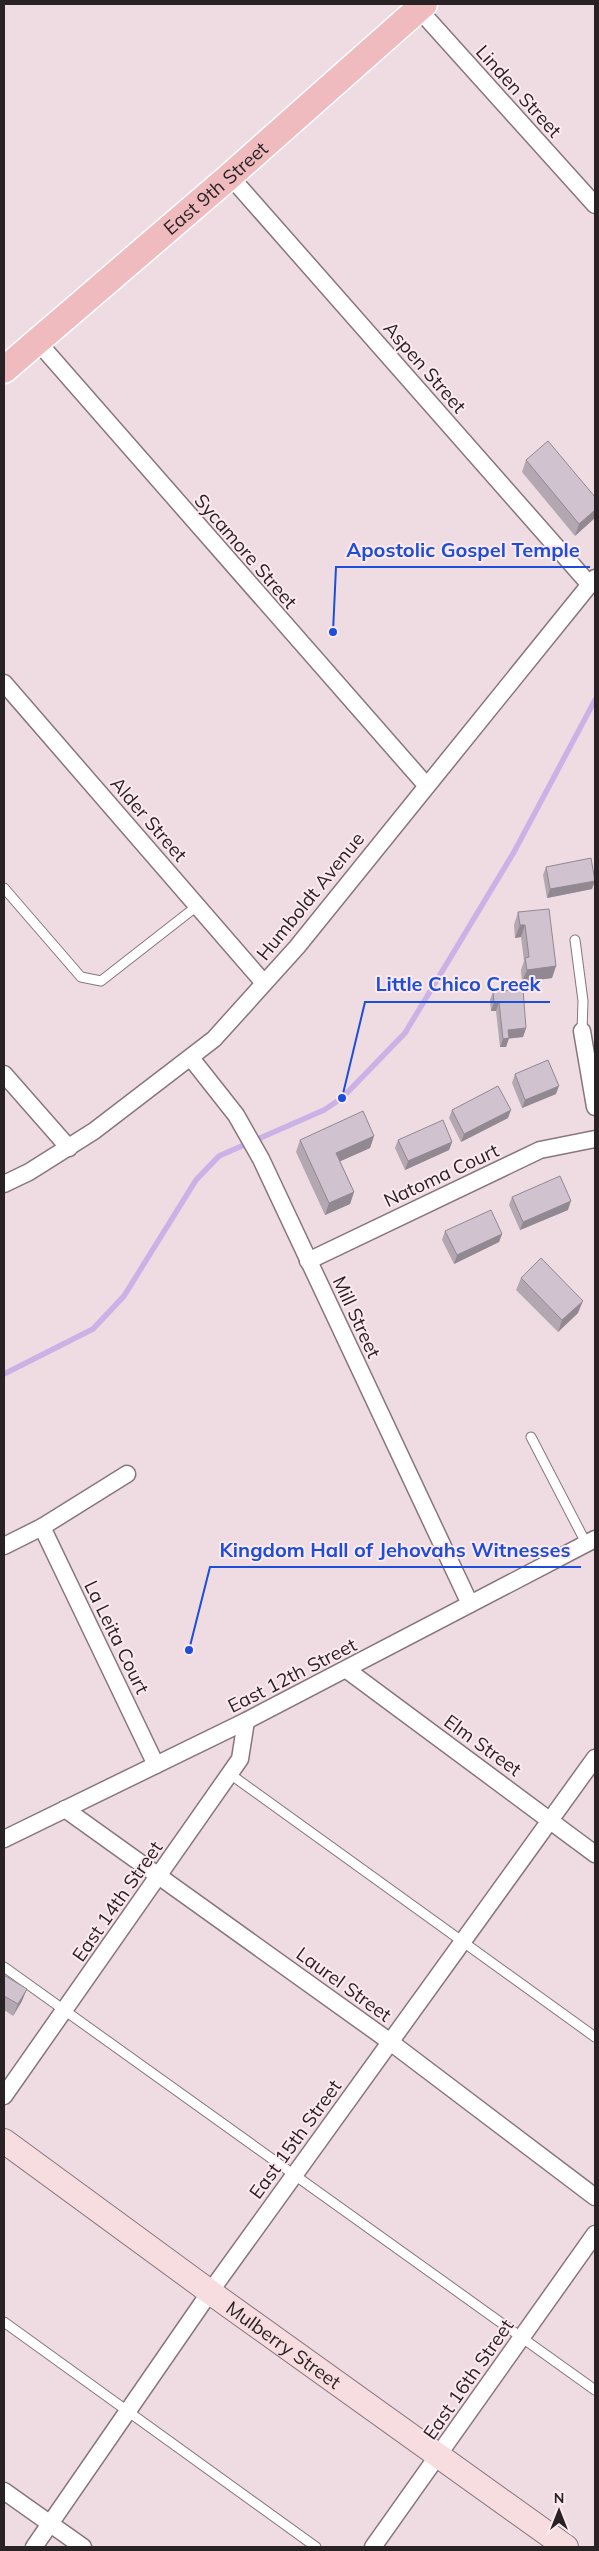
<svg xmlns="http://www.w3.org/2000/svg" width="599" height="2551" font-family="Mulish,sans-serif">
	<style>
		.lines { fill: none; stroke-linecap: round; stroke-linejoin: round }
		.stream { stroke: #cab2e7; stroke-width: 5.5 }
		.lane-casing { stroke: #88767d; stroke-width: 11 }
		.street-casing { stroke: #88767d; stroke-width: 19 }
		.secondary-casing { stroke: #88767d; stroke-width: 26 }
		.primary-casing { stroke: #fff; stroke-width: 29 }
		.lane { stroke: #fff; stroke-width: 9 }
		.street { stroke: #fff; stroke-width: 16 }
		.secondary { stroke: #f7dddf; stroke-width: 24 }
		.primary { stroke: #efbbbe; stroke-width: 26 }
		.wall { fill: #b3a7b2 }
		.shaded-wall { fill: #928891 }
		.building { fill: #d0c2cf; stroke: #928891 }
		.labels { text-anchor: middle; stroke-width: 4; stroke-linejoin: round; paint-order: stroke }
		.street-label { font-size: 19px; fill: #292225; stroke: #fde9f0 }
		.leader { fill: none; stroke: #1d4ed8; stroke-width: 2 }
		.callout-dot { fill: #1d4ed8; stroke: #fde9f0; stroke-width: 2 }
		.callout-label { font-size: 20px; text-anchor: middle; font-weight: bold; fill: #1d4ed8; stroke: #fde9f0; stroke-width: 4; stroke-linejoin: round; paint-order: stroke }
	</style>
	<rect width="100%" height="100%" fill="#efdce3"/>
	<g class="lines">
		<polyline class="stream" points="4,1374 93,1329 124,1296 196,1180 219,1156 324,1110 342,1098 405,1033 514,852 595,700"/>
		<g class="lane-casing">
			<g id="lane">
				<polyline points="4,888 81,977 101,981 197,906"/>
				<polyline points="575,940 583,1001 582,1031"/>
				<polyline points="531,1437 586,1543"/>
				<polyline points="230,1774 595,2037"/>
				<polyline points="4,1967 595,2390"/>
				<polyline points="4,2322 316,2547"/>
			</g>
		</g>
		<g class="street-casing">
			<g id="street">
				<polyline points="414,4 595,205"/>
				<polyline points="230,176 590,585"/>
				<polyline points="37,341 426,785"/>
				<polyline points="4,683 264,983"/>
				<polyline points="582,1031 595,1107"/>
				<polyline points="191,1058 236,1115 261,1159 470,1604"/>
				<polyline points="4,1074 69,1148"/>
				<polyline points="4,1184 29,1172 94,1131 214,1039 297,947 595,578"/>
				<polyline points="308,1261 540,1150 595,1139"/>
				<polyline points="42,1527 156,1765"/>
				<polyline points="4,1546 42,1527 127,1474"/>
				<polyline points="347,1670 595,1854"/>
				<polyline points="65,1809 389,2041 595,2197"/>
				<polyline points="4,1839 246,1721 595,1539"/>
				<polyline points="4,2096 240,1759 246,1721"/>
				<polyline points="4,2491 83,2547"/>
				<polyline points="34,2547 210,2292 595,1758"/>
				<polyline points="373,2547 595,2234"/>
			</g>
		</g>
		<g class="secondary-casing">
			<g id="secondary">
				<path id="s1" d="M 4,2141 L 210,2292 L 566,2547"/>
			</g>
		</g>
		<g class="primary-casing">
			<g id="primary">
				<path id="s2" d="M 4,370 L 230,176 L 424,4"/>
			</g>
		</g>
		<use href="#lane" class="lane"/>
		<use href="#street" class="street"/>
		<use href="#secondary" class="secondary"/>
		<use href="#primary" class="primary"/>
	</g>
	<g class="wall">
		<polygon points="526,460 595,497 575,536 522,472"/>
		<polygon points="546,867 592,889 547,898 543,875"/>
		<polygon points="518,912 556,966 552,978 522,982 521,970 524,961 521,937 515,938 514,925"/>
		<polygon points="493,992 526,1028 523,1037 509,1038 506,1047 500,1047 496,1011 491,1011 490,1000"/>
		<polygon points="515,1074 556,1094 522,1108 512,1083"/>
		<polygon points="452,1110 508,1118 461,1142 449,1118"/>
		<polygon points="374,1136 370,1148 340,1161 354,1192 350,1204 325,1215 296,1152 300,1140"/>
		<polygon points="398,1140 452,1142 449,1150 405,1170 395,1148"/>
		<polygon points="512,1197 568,1210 520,1230 509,1205"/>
		<polygon points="445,1231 502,1234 499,1242 454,1264 442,1240"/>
		<polygon points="521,1278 578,1313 558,1332 516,1290"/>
		<polygon points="4,1975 22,2001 13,2016 4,2010"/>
	</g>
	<g class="shaded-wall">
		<polygon points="595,510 595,518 575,536 579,524"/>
		<polygon points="595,881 592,889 547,898 550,889"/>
		<polygon points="520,925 525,925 521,937 515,938"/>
		<polygon points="556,966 552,978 522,982 527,970"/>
		<polygon points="499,1002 496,1011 491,1011 494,1003"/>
		<polygon points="526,1028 523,1037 505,1039 508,1030"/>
		<polygon points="509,1038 506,1047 500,1047 503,1039"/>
		<polygon points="559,1086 556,1094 522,1108 525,1100"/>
		<polygon points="511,1110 508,1118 461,1142 464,1134"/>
		<polygon points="374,1136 370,1148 332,1165 336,1153"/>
		<polygon points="452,1142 449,1150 405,1170 408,1161"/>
		<polygon points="354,1192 350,1204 325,1215 329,1203"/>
		<polygon points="571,1201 568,1210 520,1230 523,1222"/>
		<polygon points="502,1234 499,1242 454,1264 457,1255"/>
		<polygon points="583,1301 578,1313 558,1332 562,1320"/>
		<polygon points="27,1989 22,2001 13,2016 18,2004"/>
	</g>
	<g class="building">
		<polygon points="548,441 595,497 595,510 579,524 526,460"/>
		<polygon points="591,858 595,881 550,889 546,867"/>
		<polygon points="549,909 556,966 527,970 525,958 529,957 525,925 520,925 518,912"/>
		<polygon points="523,989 526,1028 508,1030 509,1038 503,1039 499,1002 494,1003 493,992"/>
		<polygon points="548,1060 559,1086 525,1100 515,1074"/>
		<polygon points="498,1086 511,1110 464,1134 452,1110"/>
		<polygon points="363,1111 374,1136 336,1153 354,1192 329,1203 300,1140"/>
		<polygon points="443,1120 452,1142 408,1161 398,1140"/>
		<polygon points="560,1176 571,1201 523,1222 512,1197"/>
		<polygon points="491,1210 502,1234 457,1255 445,1231"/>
		<polygon points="541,1258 583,1301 562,1320 521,1278"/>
		<polygon points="4,1975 27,1989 18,2004 4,1996"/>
	</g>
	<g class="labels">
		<g class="street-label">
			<text transform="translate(519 91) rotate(48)" y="7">Linden Street</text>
			<text dy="7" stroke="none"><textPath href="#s2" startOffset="279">East 9th Street</textPath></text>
			<text transform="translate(425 367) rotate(49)" y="7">Aspen Street</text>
			<text transform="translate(246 551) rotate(49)" y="7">Sycamore Street</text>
			<text transform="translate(149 819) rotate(49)" y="7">Alder Street</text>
			<text transform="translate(310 896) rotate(-51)" y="7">Humboldt Avenue</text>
			<text transform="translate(441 1175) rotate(-25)" y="7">Natoma Court</text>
			<text transform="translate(357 1317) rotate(65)" y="7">Mill Street</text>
			<text transform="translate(117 1637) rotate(64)" y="7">La Leita Court</text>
			<text transform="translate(292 1675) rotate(-27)" y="7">East 12th Street</text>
			<text transform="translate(483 1745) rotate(36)" y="7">Elm Street</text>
			<text transform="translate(117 1901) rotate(-55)" y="7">East 14th Street</text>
			<text transform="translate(344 1984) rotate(36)" y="7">Laurel Street</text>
			<text transform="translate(295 2139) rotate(-54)" y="7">East 15th Street</text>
			<text dy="7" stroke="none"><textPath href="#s1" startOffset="346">Mulberry Street</textPath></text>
			<text transform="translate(468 2379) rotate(-55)" y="7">East 16th Street</text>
		</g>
	</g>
	<path class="leader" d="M333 632L336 567H590M342 1098L365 1002H550M189 1650L210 1567H581"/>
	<g class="callout-dot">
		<circle cx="333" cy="632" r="5"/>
		<circle cx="342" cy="1098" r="5"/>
		<circle cx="189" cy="1650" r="5"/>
	</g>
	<g class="callout-label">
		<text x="463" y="557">Apostolic Gospel Temple</text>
		<text x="458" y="991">Little Chico Creek</text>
		<text x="395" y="1557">Kingdom Hall of Jehovahs Witnesses</text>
	</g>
	<rect width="599" height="2551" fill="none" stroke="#292225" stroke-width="10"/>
	<g transform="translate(559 2511)" stroke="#fde9f0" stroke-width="4" paint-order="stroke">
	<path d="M0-4L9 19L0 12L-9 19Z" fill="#292225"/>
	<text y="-8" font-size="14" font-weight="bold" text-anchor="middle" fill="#292225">N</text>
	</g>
</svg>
